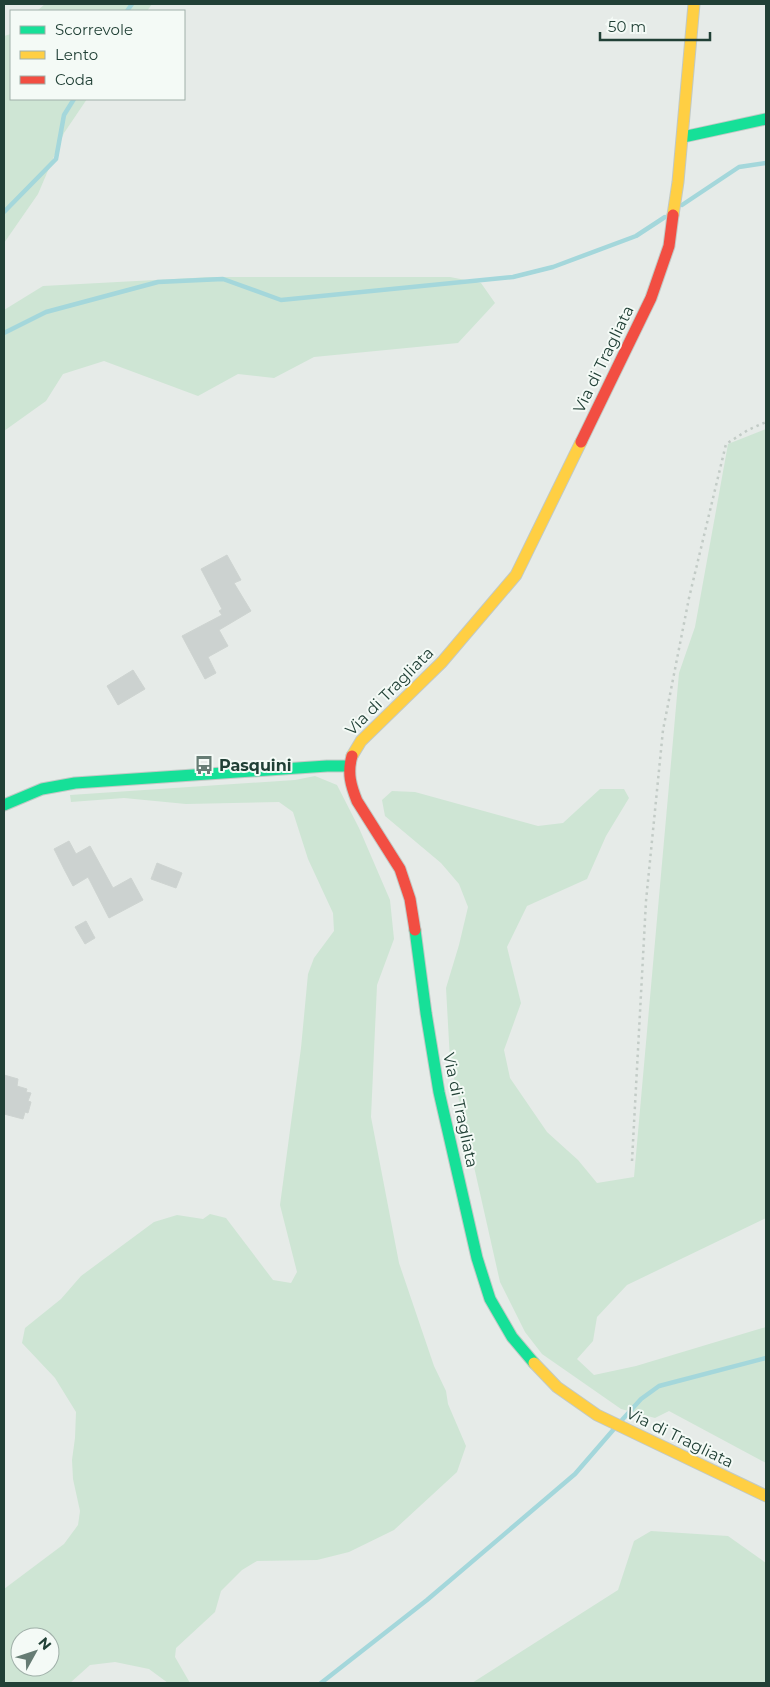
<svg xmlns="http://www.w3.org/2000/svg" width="770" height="1687" font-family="Montserrat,sans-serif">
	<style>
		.green { fill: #cee5d4; fill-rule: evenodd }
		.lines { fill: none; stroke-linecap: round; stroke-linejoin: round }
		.stream { stroke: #a4d7db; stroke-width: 4.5 }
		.building { fill: #ccd2d0; stroke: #ced4d1 }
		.fast-casing { stroke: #c1c9c5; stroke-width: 13 }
		.slow-casing { stroke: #c1c9c5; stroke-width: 13 }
		.jam-casing { stroke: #c1c9c5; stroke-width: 13 }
		.path { stroke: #c2cbc6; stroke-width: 2.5; stroke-dasharray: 2.5 4; stroke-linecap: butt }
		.fast { stroke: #16e098; stroke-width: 11 }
		.slow { stroke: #ffcf43; stroke-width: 11 }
		.jam { stroke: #f24e42; stroke-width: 11 }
		.labels { text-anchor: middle; stroke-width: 4; stroke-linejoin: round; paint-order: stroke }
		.street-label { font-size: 16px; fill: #214036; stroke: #f4faf6 }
		.poi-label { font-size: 16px; font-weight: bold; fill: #214036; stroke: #f4faf6; text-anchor: start }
	</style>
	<rect width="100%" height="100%" fill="#e6ebe8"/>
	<g class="green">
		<polygon points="45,4 152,4 147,11 37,11"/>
		<polygon points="11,34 11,99 87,99 64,133 38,194 4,243 4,36"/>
		<polygon points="211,277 450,277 481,283 495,303 458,343 314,357 274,378 238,374 198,396 104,361 63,374 46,401 4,431 4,310 43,286"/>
		<polygon points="766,429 766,1218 627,1285 597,1317 593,1341 577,1359 594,1375 636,1366 766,1327 766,1463 669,1411 655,1418 621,1409 542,1354 525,1332 500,1282 450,1060 446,988 459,945 468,907 459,884 441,863 385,816 382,800 392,791 415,792 538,826 563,823 600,789 624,789 629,798 606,836 587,879 527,906 507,947 521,1003 504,1050 510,1078 547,1132 578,1160 597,1183 634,1177 679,673 695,627 728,444"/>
		<path d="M 315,776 L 337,785 L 359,828 L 390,900 L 394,939 L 377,985 L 371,1117 L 399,1263 L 434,1366 L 446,1391 L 448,1404 L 466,1446 L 457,1472 L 394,1530 L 349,1552 L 317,1560 L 257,1561 L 242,1570 L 221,1591 L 215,1612 L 176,1648 L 175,1657 L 190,1683 L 168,1683 L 149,1669 L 115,1662 L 90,1665 L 70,1683 L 4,1683 L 4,1589 L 64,1544 L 78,1525 L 80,1511 L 73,1479 L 72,1460 L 75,1438 L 76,1412 L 55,1378 L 22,1343 L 25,1328 L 61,1299 L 81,1276 L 154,1222 L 177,1215 L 203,1219 L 210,1214 L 226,1218 L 273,1280 L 291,1283 L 297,1272 L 280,1205 L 301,1048 L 308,974 L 314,958 L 334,931 L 333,913 L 308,859 L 293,812 L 279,802 L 186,804 L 124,798 L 71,802 L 70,795 L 295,780 ZM 20,1637 L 50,1637 L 50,1667 L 20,1667 Z"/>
		<polygon points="651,1531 728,1536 766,1563 766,1683 472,1683 618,1590 634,1541"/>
	</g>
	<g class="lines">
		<g class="stream">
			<polyline points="127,11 132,4"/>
			<polyline points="682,205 739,167 766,163"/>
			<polyline points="4,212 56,159 64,115 74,99"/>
			<polyline points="4,333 46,312 158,282 223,279 281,300 513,277 553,267 636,236 665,217"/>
			<polyline points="622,1420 641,1399 659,1386 766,1358"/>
			<polyline points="321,1683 427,1600 575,1474 614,1429"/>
		</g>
	</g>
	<g class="building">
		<polygon points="227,555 241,580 234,583 251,611 219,630 228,646 208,657 216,673 205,679 182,636 222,615 219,611 222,609 201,569"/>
		<polygon points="133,670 145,689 118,705 107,686"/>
		<polygon points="69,841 76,854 90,846 113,888 131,878 143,900 109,918 88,877 73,886 64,869 54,849"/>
		<polygon points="157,863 182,873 176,888 151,879"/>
		<polygon points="86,921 95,938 85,944 75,927"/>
		<polygon points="4,1075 18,1079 17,1086 27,1089 26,1092 31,1093 28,1101 31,1102 28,1113 25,1112 23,1119 4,1114"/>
	</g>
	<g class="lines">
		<g class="fast-casing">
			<g id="fast">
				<polyline points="683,137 766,119"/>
				<polyline points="4,805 42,789 75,783 327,766 348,766"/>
				<polyline points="415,930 426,1013 439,1092 477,1258 490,1299 512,1337 534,1363"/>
			</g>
		</g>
		<g class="slow-casing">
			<g id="slow">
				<polyline points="673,215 678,182 694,4"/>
				<polyline points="352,756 361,741 442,662 516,575 581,442"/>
				<polyline points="534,1363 557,1387 597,1415 766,1496"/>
			</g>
		</g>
		<g class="jam-casing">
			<g id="jam">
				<polyline points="581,442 651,298 669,246 673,215"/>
				<path d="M 352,756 C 347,773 351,786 357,801 L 400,869 L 410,899 L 415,930"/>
			</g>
		</g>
		<polyline class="path" points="632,1161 646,901 663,730 689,598 726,444 748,430 766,422"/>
		<use href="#fast" class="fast"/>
		<use href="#slow" class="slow"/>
		<use href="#jam" class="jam"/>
	</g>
	<defs>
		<g id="bus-bare" transform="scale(1.5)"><path d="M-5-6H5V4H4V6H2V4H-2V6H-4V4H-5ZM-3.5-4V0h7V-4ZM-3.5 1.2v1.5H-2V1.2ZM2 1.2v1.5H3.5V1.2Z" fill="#667c74" stroke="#f4faf6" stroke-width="2.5" paint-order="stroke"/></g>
	</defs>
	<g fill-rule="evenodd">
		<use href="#bus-bare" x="204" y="765"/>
	</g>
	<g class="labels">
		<g class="street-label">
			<text transform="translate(603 359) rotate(-64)" y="6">Via di Tragliata</text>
			<text transform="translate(389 691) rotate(-45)" y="6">Via di Tragliata</text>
			<text transform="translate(461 1110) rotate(78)" y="6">Via di Tragliata</text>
			<text transform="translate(680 1437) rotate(26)" y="6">Via di Tragliata</text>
		</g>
		<g class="poi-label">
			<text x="219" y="771">Pasquini</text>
		</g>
	</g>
	<rect width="770" height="1687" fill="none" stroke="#214036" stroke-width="10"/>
	<rect x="10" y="10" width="175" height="90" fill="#f4faf6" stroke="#a0b0a9"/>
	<rect x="20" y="26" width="25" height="8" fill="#16e098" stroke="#a0b0a9"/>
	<text x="55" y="35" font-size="15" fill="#214036">Scorrevole</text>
	<rect x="20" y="51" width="25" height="8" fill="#ffcf43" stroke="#a0b0a9"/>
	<text x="55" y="60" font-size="15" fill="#214036">Lento</text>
	<rect x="20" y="76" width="25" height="8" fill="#f24e42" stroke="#a0b0a9"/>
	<text x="55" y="85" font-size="15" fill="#214036">Coda</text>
	<g transform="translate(35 1652) rotate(50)"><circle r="24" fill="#f4faf6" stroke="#a0b0a9"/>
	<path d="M0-4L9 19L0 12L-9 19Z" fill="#667c74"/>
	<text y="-8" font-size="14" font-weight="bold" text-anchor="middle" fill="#214036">N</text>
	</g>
	<path d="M600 32v8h110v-8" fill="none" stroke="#214036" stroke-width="2.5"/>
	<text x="608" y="32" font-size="15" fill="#214036" stroke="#f4faf6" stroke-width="4" paint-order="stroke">50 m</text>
</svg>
